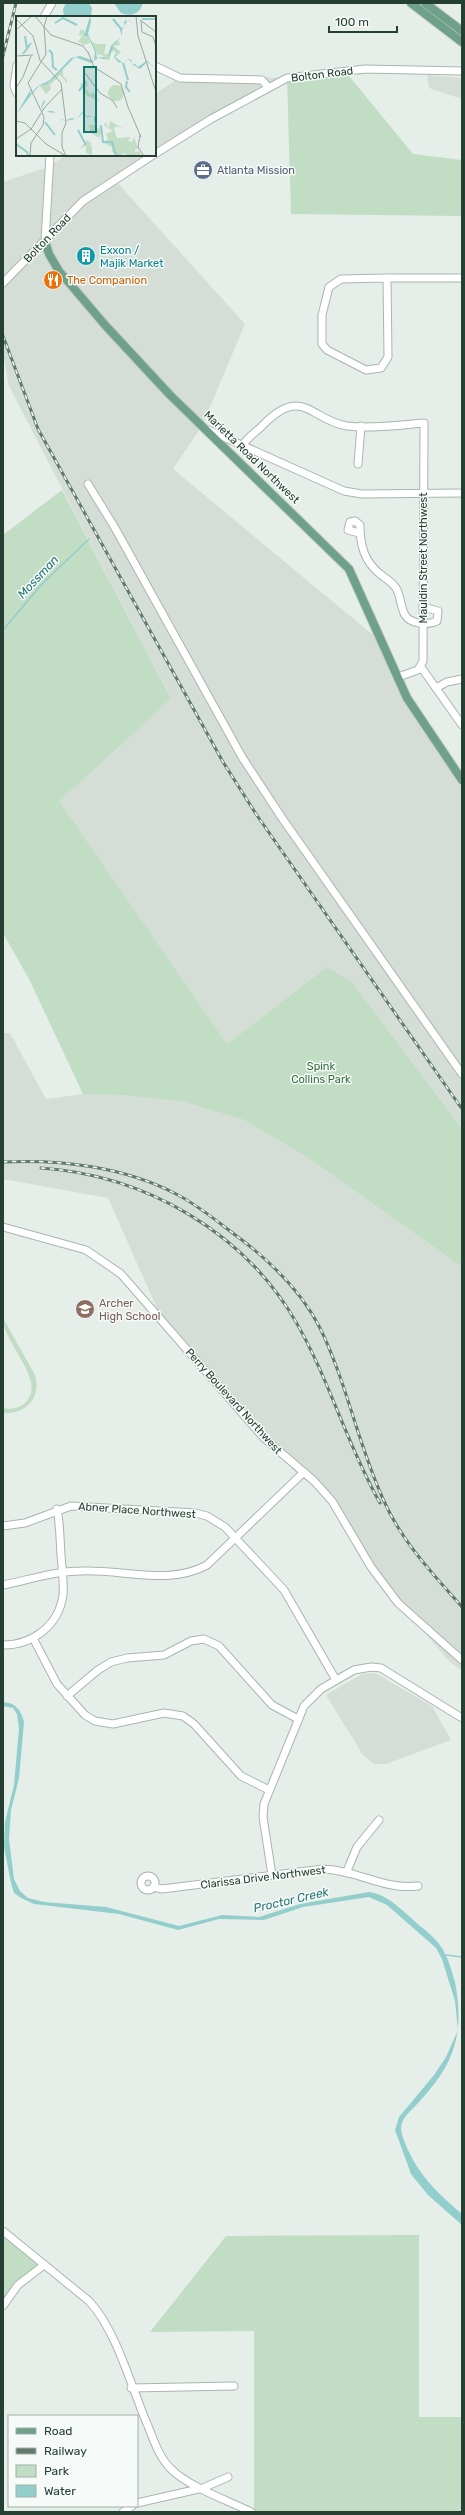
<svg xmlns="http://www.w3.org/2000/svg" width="465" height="2515" font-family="Rubik,sans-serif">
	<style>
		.built { fill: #d4ded7 }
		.green { fill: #c1ddc3 }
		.water { fill: #92cecc }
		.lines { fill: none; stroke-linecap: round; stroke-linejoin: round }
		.stream { stroke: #92cecc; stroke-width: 1.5 }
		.minor-casing { stroke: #a9b6af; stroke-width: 9 }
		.major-casing { stroke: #c2c9c6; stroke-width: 10 }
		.minor { stroke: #fff; stroke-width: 7 }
		.major { stroke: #6ea08a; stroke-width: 8 }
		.rail-casing { stroke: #617a6e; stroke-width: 3 }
		.rail { stroke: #f6faf8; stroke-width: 1.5; stroke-dasharray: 4.5; stroke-linecap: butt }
		.labels { text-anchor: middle; stroke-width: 3; stroke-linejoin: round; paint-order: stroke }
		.street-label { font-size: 11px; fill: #263f33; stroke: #f6faf8 }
		.service-label { font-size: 11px; fill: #4e5e75; stroke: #f6faf8; text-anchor: start }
		.culture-label { font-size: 11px; fill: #0d838f; stroke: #f6faf8; text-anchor: start }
		.food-label { font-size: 11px; fill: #c56008; stroke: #f6faf8; text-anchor: start }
		.park-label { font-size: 11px; fill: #337340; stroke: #f6faf8 }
		.education-label { font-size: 11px; fill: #785e54; stroke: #f6faf8; text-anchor: start }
		.water-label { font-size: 12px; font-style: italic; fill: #237776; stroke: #f6faf8 }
		.inset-river { fill: none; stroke: #92cecc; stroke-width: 2 }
		.inset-road { fill: none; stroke: #99a8a0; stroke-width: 1 }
		.view { fill: #0f766e; fill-opacity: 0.15; stroke: #0f766e; stroke-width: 2 }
		.inset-edge { fill: none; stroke: #263f33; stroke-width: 2 }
	</style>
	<rect width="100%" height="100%" fill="#e6eee9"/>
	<g class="built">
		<polygon points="427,75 462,78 462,99 429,88"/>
		<polygon points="287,77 155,155 155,94 176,80"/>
		<polygon points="66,155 154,155 115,180 245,324 202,426 173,469 384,644 399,680 462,781 462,1129 353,983 327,967 227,1044 58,800 171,699 9,386 3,354 3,182 48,167"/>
		<polygon points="3,1033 10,1033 46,1099 83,1094 123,1095 184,1102 244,1120 310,1159 462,1267 462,1671 450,1662 389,1591 325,1492 299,1476 210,1380 164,1324 108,1198 3,1179"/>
		<polygon points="375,1673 432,1706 451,1740 386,1764 374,1764 363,1755 326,1695 362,1674"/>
	</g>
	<g class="green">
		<polygon points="349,76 413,154 462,160 462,216 291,214 287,77"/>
		<polygon points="62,490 171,699 59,801 227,1044 327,967 353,983 462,1129 462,1267 310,1159 244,1120 184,1102 123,1095 83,1094 30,981 3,933 3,535"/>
		<path d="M 3,1318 L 35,1375 C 42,1397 26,1415 3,1413 L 3,1408 C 11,1410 20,1408 26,1402 C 47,1380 3,1344 3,1318 Z"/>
		<polygon points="3,2233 45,2266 3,2300"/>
		<polygon points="419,2235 419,2417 462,2417 462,2512 254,2512 254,2331 150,2332 226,2236"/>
	</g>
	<g class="water">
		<polygon points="66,3 89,3 92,8 91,17 64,17 63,9"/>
		<path d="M 114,3 L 143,3 C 140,14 131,17 121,13 Z"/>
		<path d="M 3,1702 C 16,1703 21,1710 24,1722 L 19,1778 L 11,1810 L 9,1839 L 14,1879 L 20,1891 L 28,1898 L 44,1902 L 106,1907 L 179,1926 L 222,1915 L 259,1917 L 300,1904 L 369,1892 C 391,1895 408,1917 424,1929 C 445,1946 448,1958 455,1982 C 465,2035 454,2064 419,2102 C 413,2109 402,2117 401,2127 C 401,2135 405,2143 408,2150 C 421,2178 439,2194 462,2214 L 462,2225 L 428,2195 L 411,2174 L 395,2130 L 399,2117 L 434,2075 L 446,2057 L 458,2030 L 455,2001 L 442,1959 L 436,1948 L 387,1905 L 369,1897 L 303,1907 L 264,1920 L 219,1919 L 178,1930 L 119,1914 L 34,1904 L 21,1898 L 14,1893 L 11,1883 L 4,1847 L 5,1822 L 14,1785 L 19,1729 L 17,1714 L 13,1708 L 3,1706 Z"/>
	</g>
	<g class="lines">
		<g class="stream">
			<polyline points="3,630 41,585 89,539"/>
			<polyline points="446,1955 462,1957"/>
		</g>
		<g class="minor-casing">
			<g id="minor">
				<polyline points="44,17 52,3"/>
				<polyline points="17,65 14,86 17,93"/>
				<polyline points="155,66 180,78 262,80 268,87"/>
				<polyline points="155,154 211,119 287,78 365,69 462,71"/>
				<polyline points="45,241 50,155"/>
				<polygon points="387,278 388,357 381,368 366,370 327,350 322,344 322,315 329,287 341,279"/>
				<polyline points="387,278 462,278"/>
				<polyline points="3,283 83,201 153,155"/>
				<polyline points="206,429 344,491 362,494 462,493"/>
				<path d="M 243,445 C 249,435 257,432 264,424 C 303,385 312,421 347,426 C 372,429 399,425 424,423 L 423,661 L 418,670 L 398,677"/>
				<polyline points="358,464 361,426"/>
				<polyline points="88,484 115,528 242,757 282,818 462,1074"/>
				<path d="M 359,533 L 348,530 L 350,522 L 355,521 L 360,525 C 360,545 364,561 380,574 C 385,578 392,582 396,588 C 404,602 398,620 419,623 C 425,624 431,624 437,621 L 438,611 L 423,607"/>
				<polyline points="421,667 462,725"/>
				<polyline points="436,688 447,682 462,679"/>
				<polyline points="3,1227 86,1250 121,1274 264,1438 314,1481 332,1501 371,1567 398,1603 462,1660"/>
				<polyline points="3,1526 25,1523 71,1506 195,1513 207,1516 225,1527 284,1590 336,1680"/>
				<path d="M 3,1585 C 28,1580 55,1571 81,1571 C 123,1569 169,1586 207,1565 L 304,1472"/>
				<polyline points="33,1638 57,1684 85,1715 95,1721 113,1724 164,1713 183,1716 194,1724 241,1776 269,1790"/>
				<path d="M 3,1645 C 33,1645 59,1625 63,1595 C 64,1582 62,1568 61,1555 C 60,1540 60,1524 57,1509"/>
				<polyline points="67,1696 98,1670 111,1662 127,1658 164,1655 191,1641 204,1639 219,1646 272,1705 298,1719"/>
				<polyline points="347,1871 357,1847 379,1820"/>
				<polyline points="272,1875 263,1817 264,1804 304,1706 321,1689 354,1670 371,1667 381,1668 462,1718"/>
				<circle cx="148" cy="1883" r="7"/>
				<path d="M 153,1887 L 162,1889 L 323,1869 C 358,1870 382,1890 418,1886"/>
				<path d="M 3,2231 L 89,2301 C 117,2331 131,2387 148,2426 C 154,2441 159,2457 171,2469 C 189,2487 227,2500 251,2512"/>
				<polyline points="3,2306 18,2285 44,2265"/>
				<polyline points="131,2388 234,2386"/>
				<polyline points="137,2503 203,2488 228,2477"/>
				<polyline points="123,2512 132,2506"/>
			</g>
		</g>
		<g class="major-casing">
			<g id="major">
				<polyline points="411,3 462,42"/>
				<polyline points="425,3 462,31"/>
				<polyline points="45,241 49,254 59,271 105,325 170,395 349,569 407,698 462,780"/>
			</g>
		</g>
		<use href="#minor" class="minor"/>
		<use href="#major" class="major"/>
		<g class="rail-casing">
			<g id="rail">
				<polyline points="3,56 16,3"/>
				<polyline points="3,336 38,429 223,762 256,814 462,1109"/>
				<path d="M 3,1162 C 60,1159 125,1167 176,1194 C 200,1206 220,1224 242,1240 C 273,1264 302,1292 320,1328 C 347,1383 358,1445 384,1501 C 402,1542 433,1574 462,1607"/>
				<path d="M 41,1168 C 145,1175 244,1232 296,1322 C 329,1379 347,1445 380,1503"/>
			</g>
		</g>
		<use href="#rail" class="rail"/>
	</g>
	<defs>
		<g id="office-disc" transform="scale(1)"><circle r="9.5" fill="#5c6f8a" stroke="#f6faf8"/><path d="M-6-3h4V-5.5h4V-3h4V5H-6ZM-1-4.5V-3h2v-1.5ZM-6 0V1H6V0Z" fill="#fff"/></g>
		<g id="building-disc" transform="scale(1)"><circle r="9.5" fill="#0f9aa8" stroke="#f6faf8"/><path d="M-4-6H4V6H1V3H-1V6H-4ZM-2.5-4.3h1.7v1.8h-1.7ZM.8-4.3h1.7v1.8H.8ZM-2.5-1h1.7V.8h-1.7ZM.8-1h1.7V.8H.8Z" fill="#fff"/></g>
		<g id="restaurant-disc" transform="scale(1)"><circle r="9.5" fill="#e8710a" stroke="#f6faf8"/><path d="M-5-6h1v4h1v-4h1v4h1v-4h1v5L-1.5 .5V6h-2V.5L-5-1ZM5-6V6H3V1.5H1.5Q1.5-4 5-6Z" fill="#fff"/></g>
		<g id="school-disc" transform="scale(1)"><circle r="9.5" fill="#8d6e63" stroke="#f6faf8"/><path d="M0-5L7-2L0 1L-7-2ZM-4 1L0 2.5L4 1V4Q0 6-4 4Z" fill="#fff"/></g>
	</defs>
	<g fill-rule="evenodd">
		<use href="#office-disc" x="203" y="170"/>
		<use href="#building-disc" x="86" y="256"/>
		<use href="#restaurant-disc" x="53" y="280"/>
		<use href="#school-disc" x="85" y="1309"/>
	</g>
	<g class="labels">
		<g class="street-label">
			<text transform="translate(322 74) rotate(-7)" y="4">Bolton Road</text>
			<text transform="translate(47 238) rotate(-46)" y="4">Bolton Road</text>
			<text transform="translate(252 457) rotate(44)" y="4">Marietta Road Northwest</text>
			<text transform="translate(423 558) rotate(-90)" y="4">Mauldin Street Northwest</text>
			<text transform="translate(234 1401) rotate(48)" y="4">Perry Boulevard Northwest</text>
			<text transform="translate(137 1510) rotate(4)" y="4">Abner Place Northwest</text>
			<text transform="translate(263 1877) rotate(-7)" y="4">Clarissa Drive Northwest</text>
		</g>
		<g class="service-label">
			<text x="217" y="174">Atlanta Mission</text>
		</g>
		<g class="culture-label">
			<text x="100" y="254">Exxon /<tspan x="100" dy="13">Majik Market</tspan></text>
		</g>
		<g class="food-label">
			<text x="67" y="284">The Companion</text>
		</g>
		<g class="park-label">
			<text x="321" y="1070">Spink<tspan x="321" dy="13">Collins Park</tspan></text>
		</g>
		<g class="education-label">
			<text x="99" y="1307">Archer<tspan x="99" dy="13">High School</tspan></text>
		</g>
		<g class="water-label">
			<text transform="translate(38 577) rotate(-47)" y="4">Mossman</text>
			<text transform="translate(291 1900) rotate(-13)" y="4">Proctor Creek</text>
		</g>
	</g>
	<g transform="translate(16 16)">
		<rect width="140" height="140" fill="#e6eee9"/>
		<path d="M 64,14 L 68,14 L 70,22 L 71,16 L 74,27 L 68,29 L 62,26 L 67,18 L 63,20 ZM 74,24 L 80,28 L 90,28 L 88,38 L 92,38 L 95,29 L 102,24 L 104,29 L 97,30 L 105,36 L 98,42 L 100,36 L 96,35 L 93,44 L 86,43 L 88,40 L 81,38 ZM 47,52 L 47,60 L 51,64 L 51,67 L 44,59 L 34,69 L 35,73 L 30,78 L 24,70 L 33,67 ZM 69,64 L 72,69 L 69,72 L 74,78 L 77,76 L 84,86 L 70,79 L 64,69 ZM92 77a8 8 0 1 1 16 0a8 8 0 1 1-16 0ZM 94,105 L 108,113 L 100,110 L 98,113 L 101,122 L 114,121 L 112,125 L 116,126 L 118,121 L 122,133 L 119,133 L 119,137 L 123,135 L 126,140 L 110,140 L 109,137 L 102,140 L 96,136 L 96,131 L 88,127 L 92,123 L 90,118 L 97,115 L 88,109 L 89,106 L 93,112 ZM 74,109 L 79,109 L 79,113 L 82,113 L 86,109 L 86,115 L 83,122 L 74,116 L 74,111 L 72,111 ZM 71,124 L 76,128 L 73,130 L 76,130 L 76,139 L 70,137 L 70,130 L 64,132 Z" fill="#c1ddc3"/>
		<path d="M 74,0 L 75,5 L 72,18 L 80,36 L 81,42 L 86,41 L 92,43 L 93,37 L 96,29 L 100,25 L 106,20 L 104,14 L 105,14 L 106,12 L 109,10 L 108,5 L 112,4 L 120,8 L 117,0 L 120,8 L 111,4 L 109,10 L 106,13 L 106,20 L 96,30 L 101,35 L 99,41 L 107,47 L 114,43 L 115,44 L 116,48 L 119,48 L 122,51 L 129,46 L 131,45 L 140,52 L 131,46 L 124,53 L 116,48 L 113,43 L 107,47 L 102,46 L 98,41 L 101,35 L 97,32 L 92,43 L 82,42 L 75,47 L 59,41 L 37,63 L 31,68 L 23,70 L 15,79 L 28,84 L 29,85 L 29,86 L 26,91 L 27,94 L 31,96 L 33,95 L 36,95 L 40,97 L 44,105 L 47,103 L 49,105 L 50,104 L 56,102 L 57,102 L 58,103 L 59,103 L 63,100 L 67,95 L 68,95 L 68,100 L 78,100 L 79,101 L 80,103 L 78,107 L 82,109 L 78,107 L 78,100 L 72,101 L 68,100 L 68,95 L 64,100 L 59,103 L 49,105 L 46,103 L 44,105 L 40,97 L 31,96 L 27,94 L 25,91 L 28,84 L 15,79 L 0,99 L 15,73 L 14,78 L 22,70 L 34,64 L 55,42 L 64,40 L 78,45 L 79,36 L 72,20 L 68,20 Z" fill="#92cecc"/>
		<path class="inset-river" d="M 97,3 L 106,14M 126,3 L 140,3M 39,7 L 47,2 L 61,9M 9,20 L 11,33M 33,34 L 36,37 L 37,51 L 41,54M 7,38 L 15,27M 107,47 L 112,64M 111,65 L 110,71 L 114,76M 63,75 L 70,65M 29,106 L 39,119M 85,109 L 87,126 L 96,126 L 100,139 L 104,140M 62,114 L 70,129M 0,128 L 11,136 L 12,139"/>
		<path class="inset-road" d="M 19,0 L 35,19 L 67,30 L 73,38M 120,0 L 122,20 L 140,76M 0,3 L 17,20 L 24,44M 124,4 L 140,16M 125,5 L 126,16 L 137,21 L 140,30M 0,14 L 16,0M 72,36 L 78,51 L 105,68 L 112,91 L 125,121M 0,40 L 17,39M 23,43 L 45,67 L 50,107 L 46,117 L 46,131 L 50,140M 69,57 L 84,77 L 97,85 L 101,92M 0,72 L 7,61 L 15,40M 0,105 L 9,107 L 30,128 L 50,140M 124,119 L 122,131 L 128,140M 0,123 L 15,113 L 29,91 L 46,73M 14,140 L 15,127 L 27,109 L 28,101 L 12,67 L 30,38 L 28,11 L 31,0M 64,140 L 90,140"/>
		<path class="view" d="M 68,51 L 80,51 L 80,116 L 68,116 Z"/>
		<rect width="140" height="140" class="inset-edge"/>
	</g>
	<rect width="465" height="2515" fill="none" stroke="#263f33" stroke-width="8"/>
	<rect x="8" y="2415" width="130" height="92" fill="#f6faf8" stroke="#a3afa9"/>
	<rect x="16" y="2428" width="20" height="6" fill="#6ea08a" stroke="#a3afa9"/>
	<text x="44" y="2435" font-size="12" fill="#263f33">Road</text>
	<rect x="16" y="2448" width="20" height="6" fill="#617a6e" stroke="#a3afa9"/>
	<text x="44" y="2455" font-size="12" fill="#263f33">Railway</text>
	<rect x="16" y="2465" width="20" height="12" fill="#c1ddc3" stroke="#a3afa9"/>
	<text x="44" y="2475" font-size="12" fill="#263f33">Park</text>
	<rect x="16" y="2485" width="20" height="12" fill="#92cecc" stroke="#a3afa9"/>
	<text x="44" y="2495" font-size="12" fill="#263f33">Water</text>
	<path d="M329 26v6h68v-6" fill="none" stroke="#263f33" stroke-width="2"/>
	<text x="335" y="26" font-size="12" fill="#263f33" stroke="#f6faf8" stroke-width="3" paint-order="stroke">100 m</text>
</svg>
